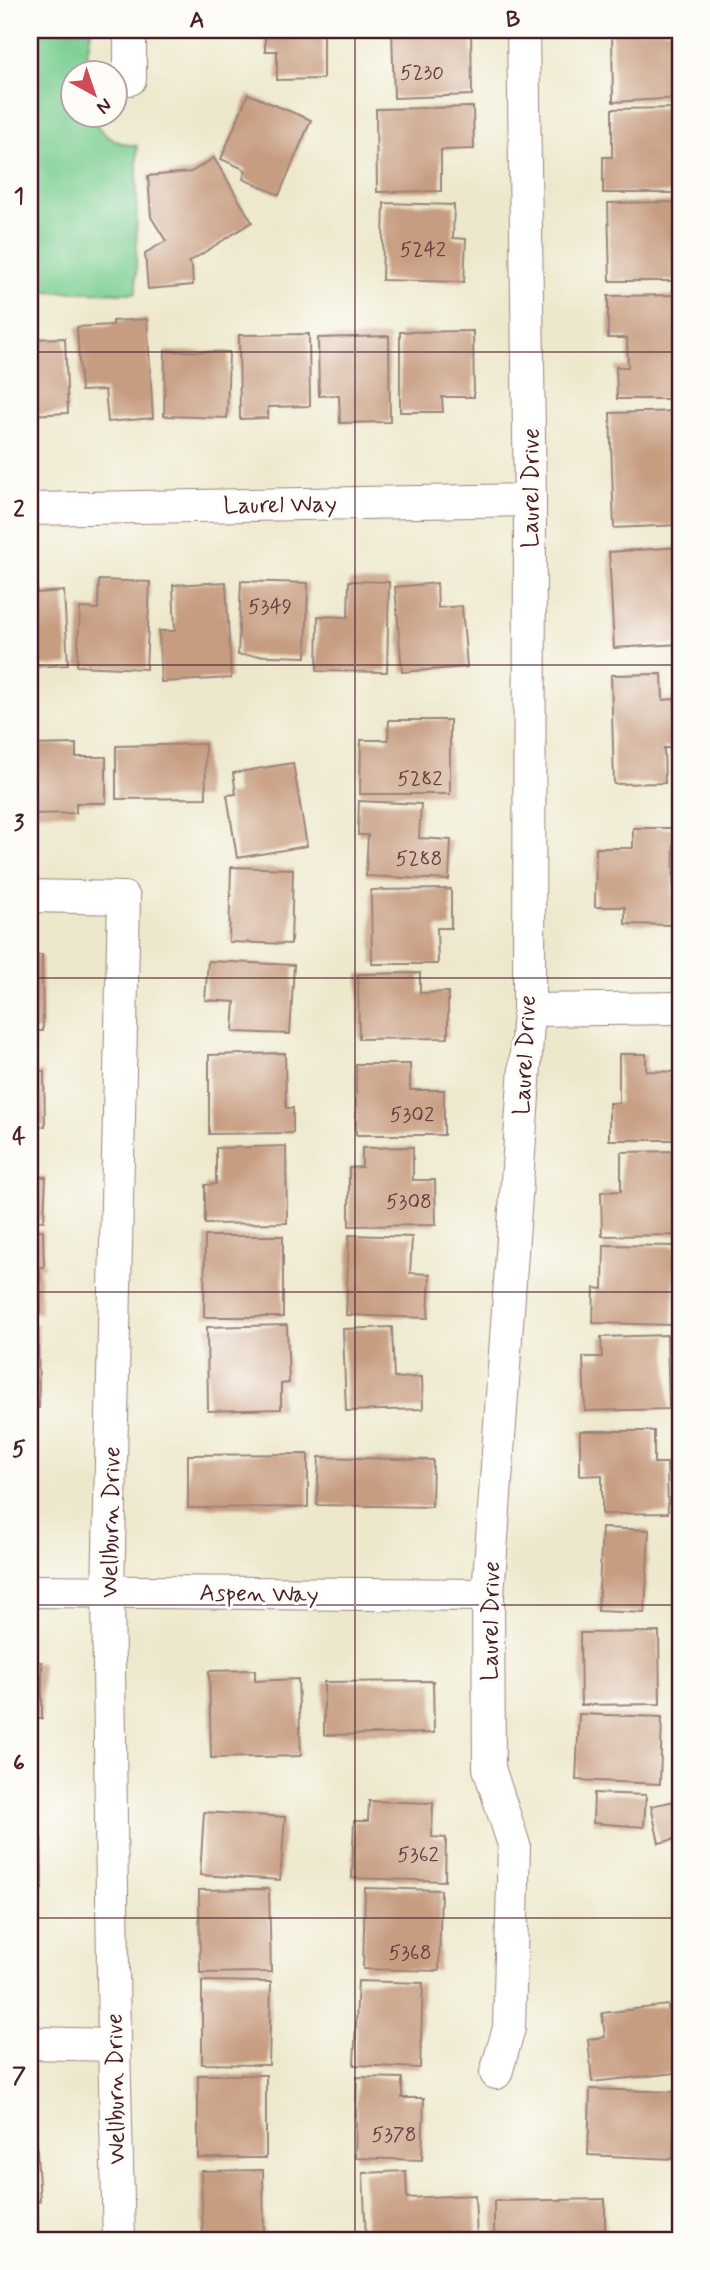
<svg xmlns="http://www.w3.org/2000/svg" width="710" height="2270" font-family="Mynerve,sans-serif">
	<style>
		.green { fill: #77cc8f; stroke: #60765d; stroke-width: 2 }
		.building { fill: #c79d81 }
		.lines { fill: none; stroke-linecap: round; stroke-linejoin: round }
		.street-casing { stroke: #9c847c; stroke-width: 34 }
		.street { stroke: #fff; stroke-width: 32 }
		.grid { fill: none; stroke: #4a1f2b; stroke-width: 2; stroke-opacity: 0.55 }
		.labels { text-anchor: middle; stroke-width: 6; stroke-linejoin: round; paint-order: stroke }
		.number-label { font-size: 21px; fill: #693e40 }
		.street-label { font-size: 24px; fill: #4a1f2b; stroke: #fdfcf7 }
		.neatline { fill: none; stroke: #4a1f2b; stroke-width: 2.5 }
		.grid-label { font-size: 23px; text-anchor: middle; font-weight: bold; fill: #4a1f2b }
	</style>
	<rect width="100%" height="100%" fill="#fdfcf7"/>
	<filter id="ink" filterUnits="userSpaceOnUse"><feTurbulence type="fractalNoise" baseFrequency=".0143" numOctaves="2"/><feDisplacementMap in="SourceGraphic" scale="14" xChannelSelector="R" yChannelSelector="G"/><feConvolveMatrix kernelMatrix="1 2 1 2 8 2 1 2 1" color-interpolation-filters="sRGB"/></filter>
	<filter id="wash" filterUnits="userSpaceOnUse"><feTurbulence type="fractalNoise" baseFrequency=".00686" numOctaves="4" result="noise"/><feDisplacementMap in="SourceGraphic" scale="28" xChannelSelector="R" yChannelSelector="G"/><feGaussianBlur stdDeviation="1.57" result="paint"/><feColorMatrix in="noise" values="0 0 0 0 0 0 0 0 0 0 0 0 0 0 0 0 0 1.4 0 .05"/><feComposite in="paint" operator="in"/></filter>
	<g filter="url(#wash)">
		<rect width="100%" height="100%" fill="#ede8cc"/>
		<path class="green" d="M 30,30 L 91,30 L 84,73 L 74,74 L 74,116 L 89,116 C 105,136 111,143 137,146 L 136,293 L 30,291 Z"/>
		<g id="blocks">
			<g class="building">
				<polygon points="265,30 323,30 323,79 277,80 277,51 265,51"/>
				<polygon points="392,30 471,30 472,95 394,98"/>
				<polygon points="661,30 680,30 680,98 613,102 612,32"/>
				<polygon points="248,94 311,120 279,195 243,179 246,170 221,159"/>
				<polygon points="473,107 474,149 441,150 441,191 377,192 376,109"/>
				<polygon points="680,108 680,193 603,193 603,157 612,157 612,109"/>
				<polygon points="214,158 252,222 189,262 192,267 193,285 148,289 145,253 166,241 151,217 148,176 191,172"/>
				<polygon points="680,202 680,281 610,281 608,203"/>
				<polygon points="384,203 454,205 453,238 466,239 464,282 382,280"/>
				<polygon points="680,295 680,399 617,399 616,367 628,367 627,338 608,338 608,296"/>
				<polygon points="147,319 153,418 108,422 105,390 81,391 77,327 113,325 113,321"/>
				<polygon points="473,331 474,397 442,397 443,412 400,412 400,332"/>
				<polygon points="309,334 310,406 268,407 268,418 240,419 239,335"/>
				<polygon points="389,336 390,422 340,423 339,395 319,396 318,338"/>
				<polygon points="65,338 68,413 30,415 30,339"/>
				<polygon points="165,351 229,352 227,418 164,416"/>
				<polygon points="680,411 680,525 614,528 610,413"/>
				<polygon points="680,547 680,644 614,648 609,552"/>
				<polygon points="99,580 150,582 146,669 77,666 80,608 98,609"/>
				<polygon points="37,581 37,593 64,591 68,665 30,667 30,582"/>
				<polygon points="241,581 308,583 306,657 238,655"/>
				<polygon points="349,581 389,582 387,672 317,671 318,616 348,617"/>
				<polygon points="226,582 231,678 161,682 159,631 175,631 173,585"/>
				<polygon points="437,583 438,608 462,606 467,667 402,672 395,587"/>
				<polygon points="662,674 663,700 675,699 676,748 664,748 665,783 614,784 611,675"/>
				<polygon points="389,720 450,720 450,794 360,794 361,740 388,740"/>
				<polygon points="76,744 76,757 106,757 106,803 76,803 76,813 30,814 30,745"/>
				<polygon points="205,744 206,798 116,799 116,746"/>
				<polygon points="293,763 307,846 237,858 227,795 236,794 233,773"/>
				<polygon points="359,801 421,804 419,838 451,840 449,880 366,876 368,835 358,835"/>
				<polygon points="633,828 674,828 673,925 625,924 625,907 595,907 596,848 633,848"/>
				<polygon points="231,867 293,869 291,944 229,942"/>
				<polygon points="451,889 451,928 437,928 438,964 372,964 371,890"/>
				<polygon points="30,955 42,955 43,1031 30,1031"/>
				<polygon points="208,961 294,965 290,1034 233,1032 235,1002 205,1000"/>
				<polygon points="420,973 420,993 448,992 448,1038 359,1039 358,974"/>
				<polygon points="30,1042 35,1042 35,1072 44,1071 45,1126 30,1127"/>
				<polygon points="285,1053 286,1108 293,1108 293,1133 209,1134 209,1055"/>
				<polygon points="619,1054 646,1054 646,1071 680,1072 680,1140 609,1140 609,1103 619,1103"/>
				<polygon points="356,1064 410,1064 410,1090 444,1090 444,1135 356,1135"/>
				<polygon points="286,1146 287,1223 205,1224 205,1185 216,1184 216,1148"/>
				<polygon points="413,1147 413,1180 435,1180 436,1225 349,1226 349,1168 362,1167 362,1148"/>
				<polygon points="680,1151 680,1235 602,1236 601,1192 621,1191 621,1152"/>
				<polygon points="30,1176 46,1177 44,1221 30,1220"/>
				<polygon points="43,1230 44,1267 40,1267 41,1313 30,1313 30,1231"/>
				<polygon points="349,1235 412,1237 410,1273 430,1274 428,1318 346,1315"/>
				<polygon points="205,1236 283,1236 283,1317 204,1317"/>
				<polygon points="604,1245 675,1246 673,1325 593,1323 594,1288 603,1289"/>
				<polygon points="30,1324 38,1324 39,1408 30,1408"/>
				<polygon points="287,1325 289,1383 281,1384 281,1409 208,1411 207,1327"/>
				<polygon points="392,1327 394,1378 422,1377 423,1409 346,1411 343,1329"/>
				<polygon points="667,1335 669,1409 585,1411 583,1357 602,1357 601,1337"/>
				<polygon points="30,1425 34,1425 35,1492 30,1492"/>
				<polygon points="580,1431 654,1431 654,1463 667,1463 668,1513 602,1514 602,1475 580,1476"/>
				<polygon points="308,1454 308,1507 188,1508 188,1455"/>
				<polygon points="319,1457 433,1460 432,1507 317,1505"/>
				<polygon points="602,1528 649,1530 645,1613 598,1611"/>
				<polygon points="659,1632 660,1704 581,1705 580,1633"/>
				<polygon points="42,1662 42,1719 30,1719 30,1663"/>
				<polygon points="255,1670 255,1681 298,1679 301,1756 211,1758 209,1671"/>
				<polygon points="433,1681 434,1733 324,1735 324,1682"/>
				<polygon points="579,1714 662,1717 660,1784 576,1780"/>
				<polygon points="594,1793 646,1795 644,1827 593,1823"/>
				<polygon points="680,1800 680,1838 659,1843 651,1806"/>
				<polygon points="369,1801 433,1803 432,1837 446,1838 445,1881 352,1878 354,1821 368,1821"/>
				<polygon points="204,1812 285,1817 280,1880 200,1875"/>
				<polygon points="41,1838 42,1889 30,1889 30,1839"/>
				<polygon points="365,1888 441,1890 439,1971 363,1969"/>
				<polygon points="269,1889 271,1972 200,1973 199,1890"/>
				<polygon points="202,1981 271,1982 269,2065 202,2064"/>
				<polygon points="358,1981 423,1983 420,2068 354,2065"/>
				<polygon points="668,2005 675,2073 592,2082 588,2039 605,2037 602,2013"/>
				<rect x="198" y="2075" width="68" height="83"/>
				<polygon points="357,2077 402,2078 402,2098 424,2098 422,2160 355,2158"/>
				<polygon points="590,2089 675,2092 673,2159 588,2155"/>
				<polygon points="30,2120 35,2120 40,2201 30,2202"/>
				<polygon points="263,2170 264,2240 203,2240 201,2171"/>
				<polygon points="406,2171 407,2198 475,2195 477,2240 366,2240 363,2173"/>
				<polygon points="605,2199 605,2240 494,2240 494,2201"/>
				<rect x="30" y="2216" width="8" height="24"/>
			</g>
		</g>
	</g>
	<g filter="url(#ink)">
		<use href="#blocks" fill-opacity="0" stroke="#9c847c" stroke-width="2"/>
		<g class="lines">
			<g class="street-casing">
				<g id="street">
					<polyline points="130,79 130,30"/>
					<polyline points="30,509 530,500"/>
					<polyline points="30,896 124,898 108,1592 114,2045 119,2240"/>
					<polyline points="529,1010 680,1008"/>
					<polyline points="30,1591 488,1595"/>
					<polyline points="30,2043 114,2045"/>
					<polyline points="496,2073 509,2028 514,1845 489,1768 488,1595 529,1010 530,500 523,30"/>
				</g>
			</g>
			<use href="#street" class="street"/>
		</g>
	</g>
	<path class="grid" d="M 355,30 L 355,2240M 30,352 L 680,352M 30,665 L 680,665M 30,978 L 680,978M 30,1292 L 680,1292M 30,1605 L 680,1605M 30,1918 L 680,1918"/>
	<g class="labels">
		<g class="number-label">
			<text x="422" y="79">5230</text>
			<text x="423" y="256">5242</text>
			<text x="270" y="613">5349</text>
			<text x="420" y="785">5282</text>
			<text x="419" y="865">5288</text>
			<text x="412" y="1121">5302</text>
			<text x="409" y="1208">5308</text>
			<text x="418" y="1861">5362</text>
			<text x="410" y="1959">5368</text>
			<text x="394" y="2141">5378</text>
		</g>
		<g class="street-label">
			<text transform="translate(530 488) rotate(-90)" y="8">Laurel Drive</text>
			<text transform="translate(280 504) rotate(-1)" y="8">Laurel Way</text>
			<text transform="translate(524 1055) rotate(-87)" y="8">Laurel Drive</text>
			<text transform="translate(110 1522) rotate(-89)" y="8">Wellburn Drive</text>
			<text transform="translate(259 1593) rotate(1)" y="8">Aspen Way</text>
			<text transform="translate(490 1621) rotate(-89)" y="8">Laurel Drive</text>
			<text transform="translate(115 2089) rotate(-91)" y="8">Wellburn Drive</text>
		</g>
	</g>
	<rect width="710" height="2270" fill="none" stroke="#fdfcf7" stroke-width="77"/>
	<g transform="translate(94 94) rotate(140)"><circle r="33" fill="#fdfcf7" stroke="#b5a4a5" stroke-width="2"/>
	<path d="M0-5L12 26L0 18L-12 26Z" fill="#d1495b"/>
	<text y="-10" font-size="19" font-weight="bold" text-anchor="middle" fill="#4a1f2b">N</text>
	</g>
	<rect x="38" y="38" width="634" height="2194" class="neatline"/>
	<g class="grid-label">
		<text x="197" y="27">A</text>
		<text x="513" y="27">B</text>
		<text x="19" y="203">1</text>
		<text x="19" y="516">2</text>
		<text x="19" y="830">3</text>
		<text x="19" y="1143">4</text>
		<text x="19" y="1456">5</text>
		<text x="19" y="1770">6</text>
		<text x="19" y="2083">7</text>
	</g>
</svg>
